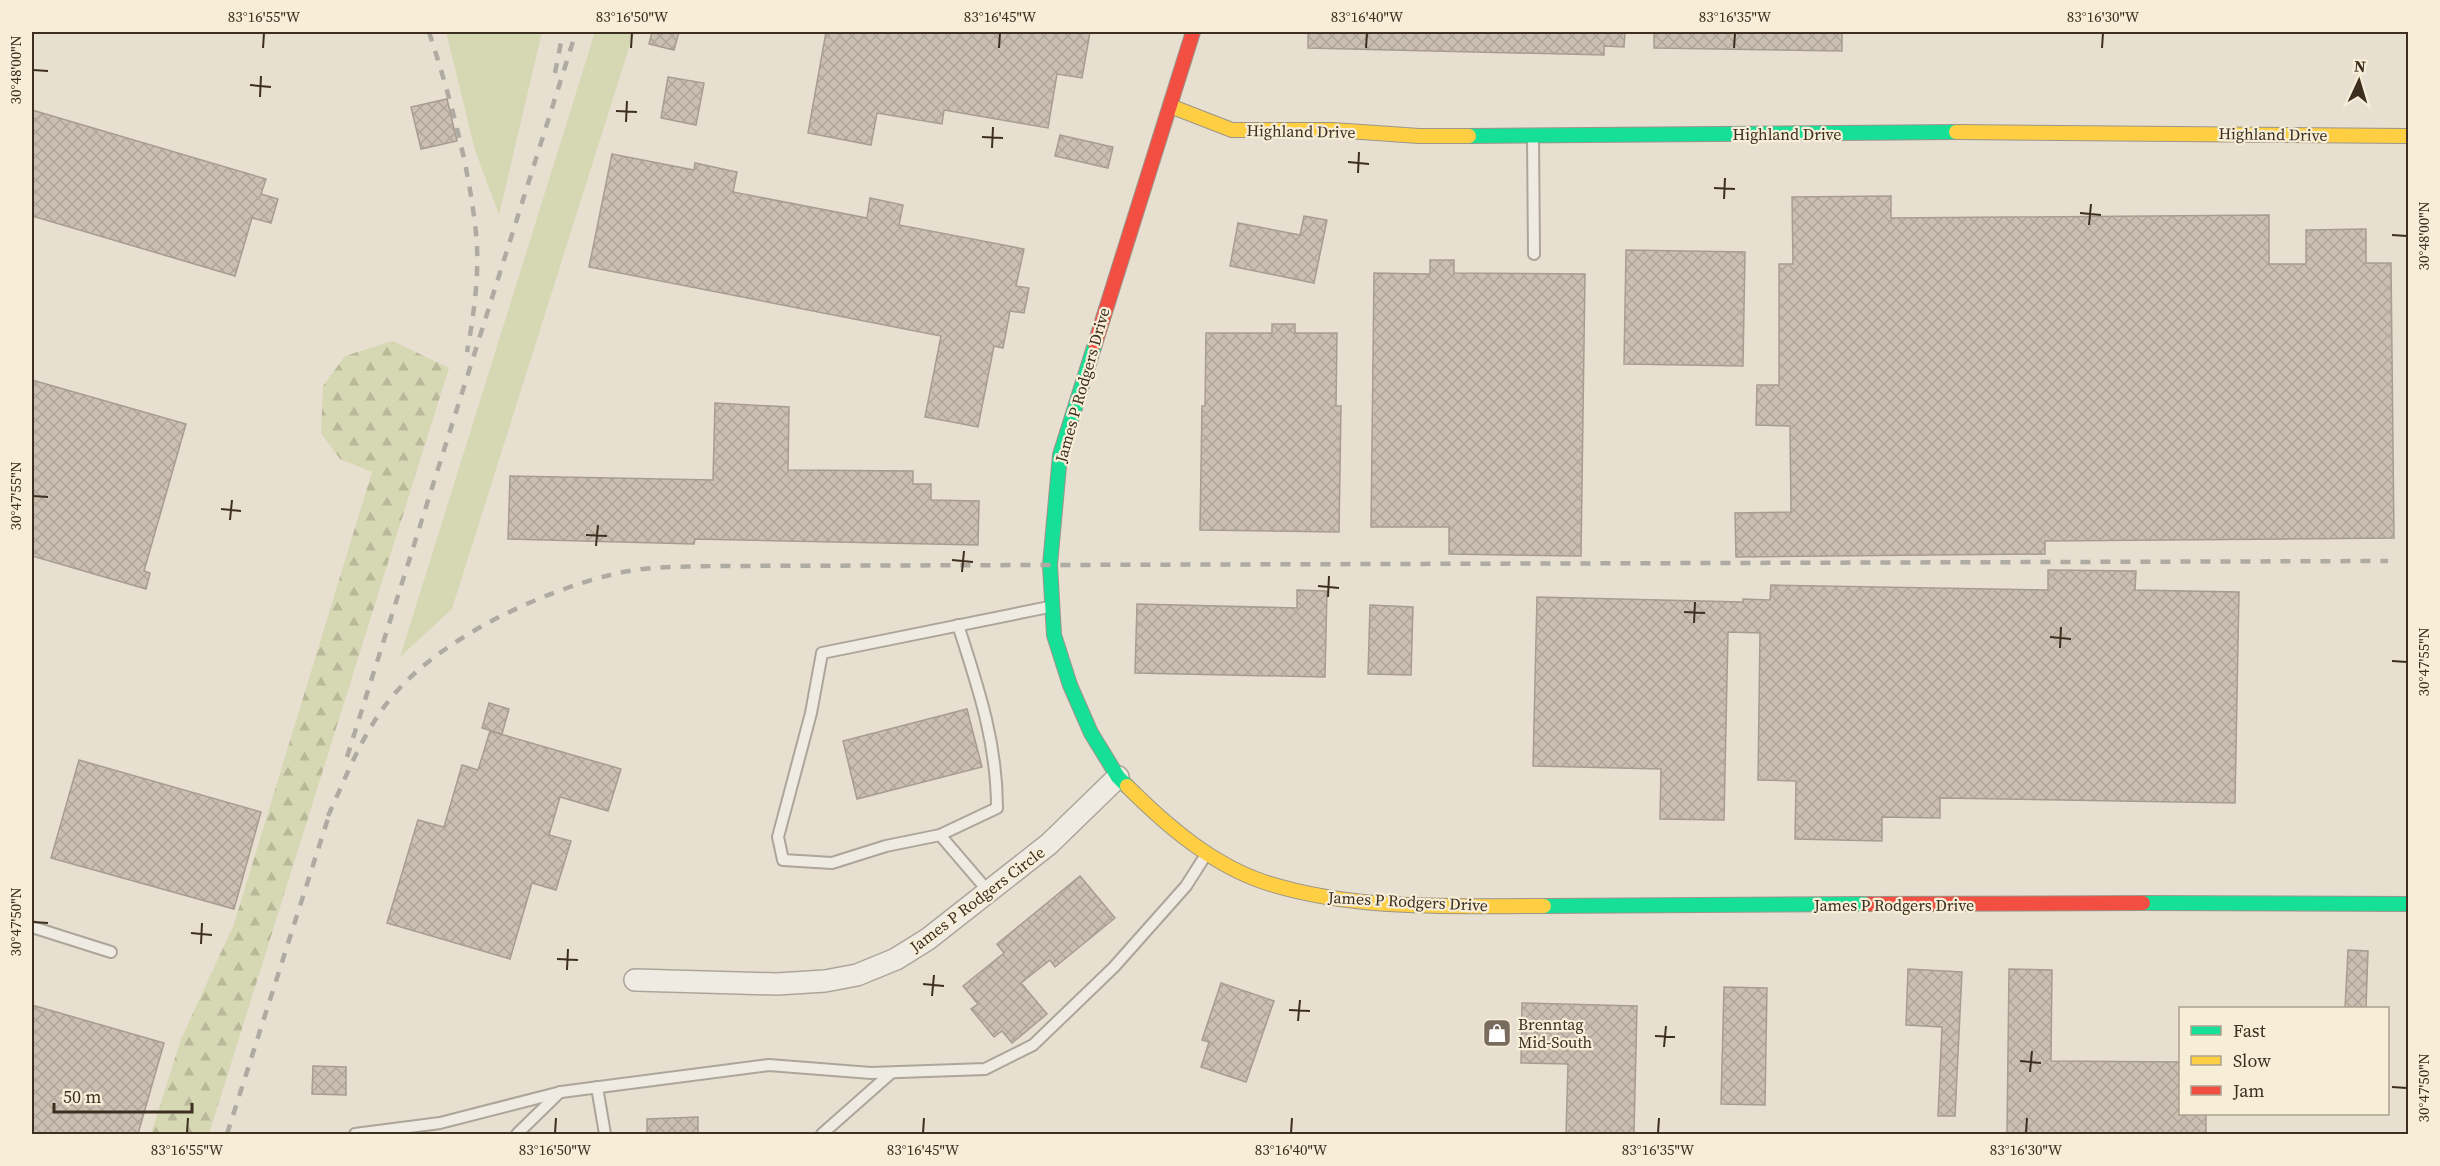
<svg xmlns="http://www.w3.org/2000/svg" width="2440" height="1166" font-family="'Source Serif 4',serif">
	<style>
		.green { fill: #d6d7b3 }
		.forest { fill: url(#forest-firs) }
		.building { fill: url(#building-cross-hatch); stroke: #a89c90; stroke-width: 1.5 }
		.lines { fill: none; stroke-linecap: round; stroke-linejoin: round }
		.lane-casing { stroke: #ada599; stroke-width: 14 }
		.street-casing { stroke: #ada599; stroke-width: 24 }
		.fast-casing { stroke: #9c958a; stroke-width: 16 }
		.slow-casing { stroke: #9c958a; stroke-width: 16 }
		.jam-casing { stroke: #9c958a; stroke-width: 16 }
		.lane { stroke: #efebe3; stroke-width: 10 }
		.street { stroke: #efebe3; stroke-width: 21 }
		.fast { stroke: #16e098; stroke-width: 14 }
		.slow { stroke: #ffcf43; stroke-width: 14 }
		.jam { stroke: #f24e42; stroke-width: 14 }
		.rail { stroke: #afaaa2; stroke-width: 4.5; stroke-dasharray: 10 10; stroke-linecap: butt }
		.ticks { fill: none; stroke: #3d2e20; stroke-width: 2 }
		.labels { text-anchor: middle; stroke-width: 4.5; stroke-linejoin: round; paint-order: stroke }
		.street-label { font-size: 16px; fill: #3d2e20; stroke: #f7eed8 }
		.poi-label { font-size: 16px; fill: #3d2e20; stroke: #f7eed8; text-anchor: start }
		.neatline { fill: none; stroke: #3d2e20; stroke-width: 2 }
		.ticks-label { font-size: 15px; text-anchor: middle; fill: #3d2e20 }
	</style>
	<defs>
		<pattern id="forest-firs" width="22" height="20" patternUnits="userSpaceOnUse" patternTransform="scale(1.5)"><rect width="22" height="20" fill="#d6d7b3"/><path d="M5 1l3.5 6h-7zM16 11l3.5 6h-7z" fill="#b9b99a"/></pattern>
		<pattern id="building-cross-hatch" width="8" height="8" patternUnits="userSpaceOnUse" patternTransform="scale(1.5)"><rect width="8" height="8" fill="#cbbfb2"/><path d="M0 0l8 8M0 8l8-8" fill="none" stroke="#afa499"/></pattern>
	</defs>
	<rect width="100%" height="100%" fill="#e7e0d1"/>
	<g class="green">
		<polygon points="446,32 542,32 499,215 475,150"/>
		<polygon points="595,32 634,32 452,609 400,657"/>
	</g>
	<polygon class="forest" points="393,341 449,368 209,1134 151,1134 181,1039 234,924 372,472 340,459 321,433 323,386 345,356"/>
	<g class="building">
		<polygon points="652,32 679,32 674,50 649,44"/>
		<polygon points="826,32 1090,32 1082,78 1057,74 1048,128 944,110 942,124 877,113 871,145 808,133"/>
		<polygon points="1308,32 1625,32 1624,47 1604,46 1604,55 1308,48"/>
		<polygon points="1654,32 1842,32 1842,51 1654,48"/>
		<polygon points="668,77 704,83 696,125 661,118"/>
		<polygon points="447,99 457,141 421,149 411,107"/>
		<polygon points="32,110 266,179 261,194 278,199 271,223 252,218 235,276 32,216"/>
		<polygon points="1060,135 1113,147 1108,168 1055,156"/>
		<polygon points="612,154 694,170 695,163 737,172 733,192 867,218 870,198 903,205 899,225 1024,249 1016,286 1029,288 1024,313 1010,311 1003,348 994,346 978,427 925,417 941,336 589,267"/>
		<polygon points="1891,196 1891,218 2269,215 2269,264 2306,264 2306,230 2366,229 2366,263 2391,263 2394,538 2045,541 2045,554 1736,557 1735,513 1791,512 1790,426 1756,425 1757,385 1779,385 1779,264 1793,264 1792,197"/>
		<polygon points="1304,216 1327,220 1314,283 1230,266 1238,223 1300,235"/>
		<polygon points="1626,250 1745,252 1743,366 1624,364"/>
		<polygon points="1430,260 1454,260 1454,273 1585,274 1581,556 1449,554 1449,527 1371,527 1374,273 1430,274"/>
		<polygon points="1272,324 1295,324 1295,333 1337,333 1336,406 1341,406 1339,532 1200,530 1202,406 1205,406 1206,333 1272,333"/>
		<polygon points="32,380 186,424 144,571 150,573 146,589 32,556"/>
		<polygon points="715,403 789,407 788,470 913,471 913,484 931,484 931,500 979,501 978,545 695,539 694,544 508,539 510,476 713,480"/>
		<polygon points="2048,570 2136,571 2135,590 2239,592 2235,803 1940,798 1940,818 1882,817 1882,841 1795,839 1796,781 1758,780 1760,633 1728,632 1724,820 1660,819 1661,769 1533,766 1537,597 1743,602 1743,599 1770,600 1771,585 2048,590"/>
		<polygon points="1297,590 1327,591 1325,677 1135,673 1137,604 1297,608"/>
		<polygon points="1370,605 1413,607 1411,675 1368,674"/>
		<polygon points="489,703 509,709 502,734 482,728"/>
		<polygon points="967,709 982,767 857,799 843,741"/>
		<polygon points="490,731 621,769 608,811 560,797 549,835 571,841 556,890 532,883 510,959 387,923 418,820 444,827 462,765 478,770"/>
		<polygon points="79,760 261,812 234,909 51,858"/>
		<polygon points="1080,876 1115,918 1055,967 1050,960 1021,983 1047,1014 1012,1043 1002,1031 994,1037 971,1009 978,1004 963,986 1004,953 997,944"/>
		<polygon points="2348,950 2368,951 2366,1008 2345,1008"/>
		<polygon points="1908,969 1962,972 1955,1116 1938,1116 1942,1027 1906,1025"/>
		<polygon points="2009,969 2052,970 2051,1061 2181,1062 2181,1113 2206,1113 2206,1134 2007,1134"/>
		<polygon points="1221,983 1274,1001 1246,1082 1201,1067 1209,1042 1202,1040"/>
		<polygon points="1724,987 1767,988 1765,1105 1721,1104"/>
		<polygon points="1522,1003 1637,1006 1634,1134 1566,1134 1568,1064 1521,1063"/>
		<polygon points="32,1005 164,1043 138,1134 32,1134"/>
		<polygon points="313,1066 346,1067 346,1095 312,1094"/>
		<polygon points="698,1117 698,1134 647,1134 647,1119"/>
	</g>
	<g class="lines">
		<g class="lane-casing">
			<g id="lane">
				<polyline points="1533,136 1534,254"/>
				<path d="M 940,835 L 997,808 C 997,742 978,687 958,625"/>
				<polyline points="988,891 940,835 886,846 832,863 783,860 778,837 811,713 822,653 1049,607"/>
				<polyline points="32,927 111,952"/>
				<polyline points="597,1087 605,1134"/>
				<polyline points="355,1134 440,1123 561,1092 769,1065 871,1073 985,1069 1033,1045 1114,967 1186,886 1207,853"/>
				<polyline points="517,1134 560,1092"/>
				<polyline points="822,1134 891,1073"/>
			</g>
		</g>
		<g class="street-casing">
			<polyline id="street" points="635,980 777,984 825,981 857,975 896,959 928,939 1049,844 1118,777"/>
		</g>
		<g class="fast-casing">
			<g id="fast">
				<polyline points="1469,136 1956,132"/>
				<polyline points="1095,344 1060,455 1050,565 1054,635 1070,685 1091,733 1118,777 1127,786"/>
				<polyline points="2143,903 2408,904"/>
				<polyline points="1544,906 1869,904"/>
			</g>
		</g>
		<g class="slow-casing">
			<g id="slow">
				<polyline points="1170,106 1232,130 1333,130 1419,136 1469,136"/>
				<polyline points="1956,132 2408,136"/>
				<path d="M 1127,786 C 1166,825 1211,864 1264,882 C 1353,911 1451,906 1544,906"/>
			</g>
		</g>
		<g class="jam-casing">
			<g id="jam">
				<polyline points="1095,344 1193,32"/>
				<polyline points="1869,904 2143,903"/>
			</g>
		</g>
		<use href="#lane" class="lane"/>
		<use href="#street" class="street"/>
		<use href="#fast" class="fast"/>
		<use href="#slow" class="slow"/>
		<use href="#jam" class="jam"/>
		<g class="rail">
			<path d="M 429,32 C 450,96 469,166 476,233 C 480,272 474,314 467,352"/>
			<polyline points="555,73 563,32"/>
			<polyline points="347,757 576,32"/>
			<path d="M 328,816 C 346,777 361,737 387,703 C 435,640 539,592 614,574 C 647,566 682,567 715,566 L 2388,561"/>
			<polyline points="227,1134 331,809"/>
		</g>
	</g>
	<path class="ticks" d="M 263,48 L 264,33M 631,48 L 632,33M 999,48 L 1000,33M 1366,48 L 1367,33M 1734,48 L 1735,33M 2102,48 L 2103,33M 33,70 L 48,71M 250,85 L 271,87M 260,97 L 261,76M 616,111 L 637,112M 626,122 L 627,101M 982,137 L 1003,138M 992,148 L 993,127M 1348,162 L 1369,164M 1358,173 L 1359,152M 1714,188 L 1735,189M 1724,199 L 1725,178M 2080,213 L 2101,215M 2089,225 L 2091,204M 2392,235 L 2407,236M 33,496 L 48,497M 221,509 L 241,511M 230,520 L 232,500M 586,535 L 607,536M 596,546 L 598,525M 952,560 L 973,562M 962,572 L 964,551M 1318,586 L 1339,588M 1328,597 L 1329,576M 1684,612 L 1705,613M 1694,623 L 1695,602M 2050,637 L 2071,639M 2060,648 L 2061,627M 2392,661 L 2407,662M 33,922 L 48,923M 191,933 L 212,935M 201,944 L 202,923M 557,959 L 578,960M 567,970 L 568,949M 923,984 L 944,986M 932,996 L 934,975M 1289,1010 L 1310,1011M 1298,1021 L 1300,1000M 1655,1036 L 1675,1037M 1664,1047 L 1666,1026M 2020,1061 L 2041,1063M 2030,1072 L 2032,1051M 2392,1087 L 2407,1088M 187,1133 L 188,1118M 555,1133 L 556,1118M 923,1133 L 924,1118M 1291,1133 L 1292,1118M 1658,1133 L 1659,1118M 2026,1133 L 2027,1118"/>
	<defs>
		<g id="shop-square" transform="scale(1.5)"><rect x="-9" y="-9" width="18" height="18" rx="4" fill="#786c5e" stroke="#f7eed8"/><path d="M-5-2.5h2.3a2.7 3.5 0 0 1 5.4 0H5L5.5 6h-11ZM-1.5-2.5h3a1.5 2.3 0 0 0-3 0Z" fill="#fff"/></g>
	</defs>
	<g fill-rule="evenodd">
		<use href="#shop-square" x="1497" y="1033"/>
	</g>
	<g class="labels">
		<g class="street-label">
			<text transform="translate(1301 131) rotate(1)" y="6">Highland Drive</text>
			<text x="1787" y="140">Highland Drive</text>
			<text transform="translate(2273 134) rotate(1)" y="6">Highland Drive</text>
			<text transform="translate(1082 385) rotate(-74)" y="6">James P Rodgers Drive</text>
			<text transform="translate(977 899) rotate(-37)" y="6">James P Rodgers Circle</text>
			<text transform="translate(1408 901) rotate(3)" y="6">James P Rodgers Drive</text>
			<text x="1894" y="911">James P Rodgers Drive</text>
		</g>
		<g class="poi-label">
			<text x="1518" y="1030">Brenntag<tspan x="1518" dy="18">Mid-South</tspan></text>
		</g>
	</g>
	<rect width="2440" height="1166" fill="none" stroke="#f7eed8" stroke-width="66"/>
	<rect x="2179" y="1007" width="210" height="108" fill="#f7eed8" stroke="#ada18e" stroke-width="1.5"/>
	<rect x="2191" y="1026" width="30" height="9" fill="#16e098" stroke="#ada18e" stroke-width="1.5"/>
	<text x="2233" y="1037" font-size="18" fill="#3d2e20">Fast</text>
	<rect x="2191" y="1056" width="30" height="9" fill="#ffcf43" stroke="#ada18e" stroke-width="1.5"/>
	<text x="2233" y="1067" font-size="18" fill="#3d2e20">Slow</text>
	<rect x="2191" y="1086" width="30" height="9" fill="#f24e42" stroke="#ada18e" stroke-width="1.5"/>
	<text x="2233" y="1097" font-size="18" fill="#3d2e20">Jam</text>
	<g transform="translate(2359 81) rotate(4)" stroke="#f7eed8" stroke-width="4.5" paint-order="stroke">
	<path d="M0-4.5L10 22L0 15L-10 22Z" fill="#3d2e20"/>
	<text y="-9" font-size="16" font-weight="bold" text-anchor="middle" fill="#3d2e20">N</text>
	</g>
	<path d="M54 1103v9h138v-9" fill="none" stroke="#3d2e20" stroke-width="3"/>
	<text x="63" y="1103" font-size="18" fill="#3d2e20" stroke="#f7eed8" stroke-width="4.5" paint-order="stroke">50 m</text>
	<rect x="33" y="33" width="2374" height="1100" class="neatline"/>
	<g class="ticks-label">
		<text x="264" y="22">83°16'55"W</text>
		<text x="632" y="22">83°16'50"W</text>
		<text x="1000" y="22">83°16'45"W</text>
		<text x="1367" y="22">83°16'40"W</text>
		<text x="1735" y="22">83°16'35"W</text>
		<text x="2103" y="22">83°16'30"W</text>
		<text transform="translate(16 70) rotate(-90)" y="5">30°48'00"N</text>
		<text transform="translate(2424 236) rotate(-90)" y="5">30°48'00"N</text>
		<text transform="translate(16 496) rotate(-90)" y="5">30°47'55"N</text>
		<text transform="translate(2424 662) rotate(-90)" y="5">30°47'55"N</text>
		<text transform="translate(16 922) rotate(-90)" y="5">30°47'50"N</text>
		<text transform="translate(2424 1088) rotate(-90)" y="5">30°47'50"N</text>
		<text x="187" y="1155">83°16'55"W</text>
		<text x="555" y="1155">83°16'50"W</text>
		<text x="923" y="1155">83°16'45"W</text>
		<text x="1291" y="1155">83°16'40"W</text>
		<text x="1658" y="1155">83°16'35"W</text>
		<text x="2026" y="1155">83°16'30"W</text>
	</g>
</svg>
